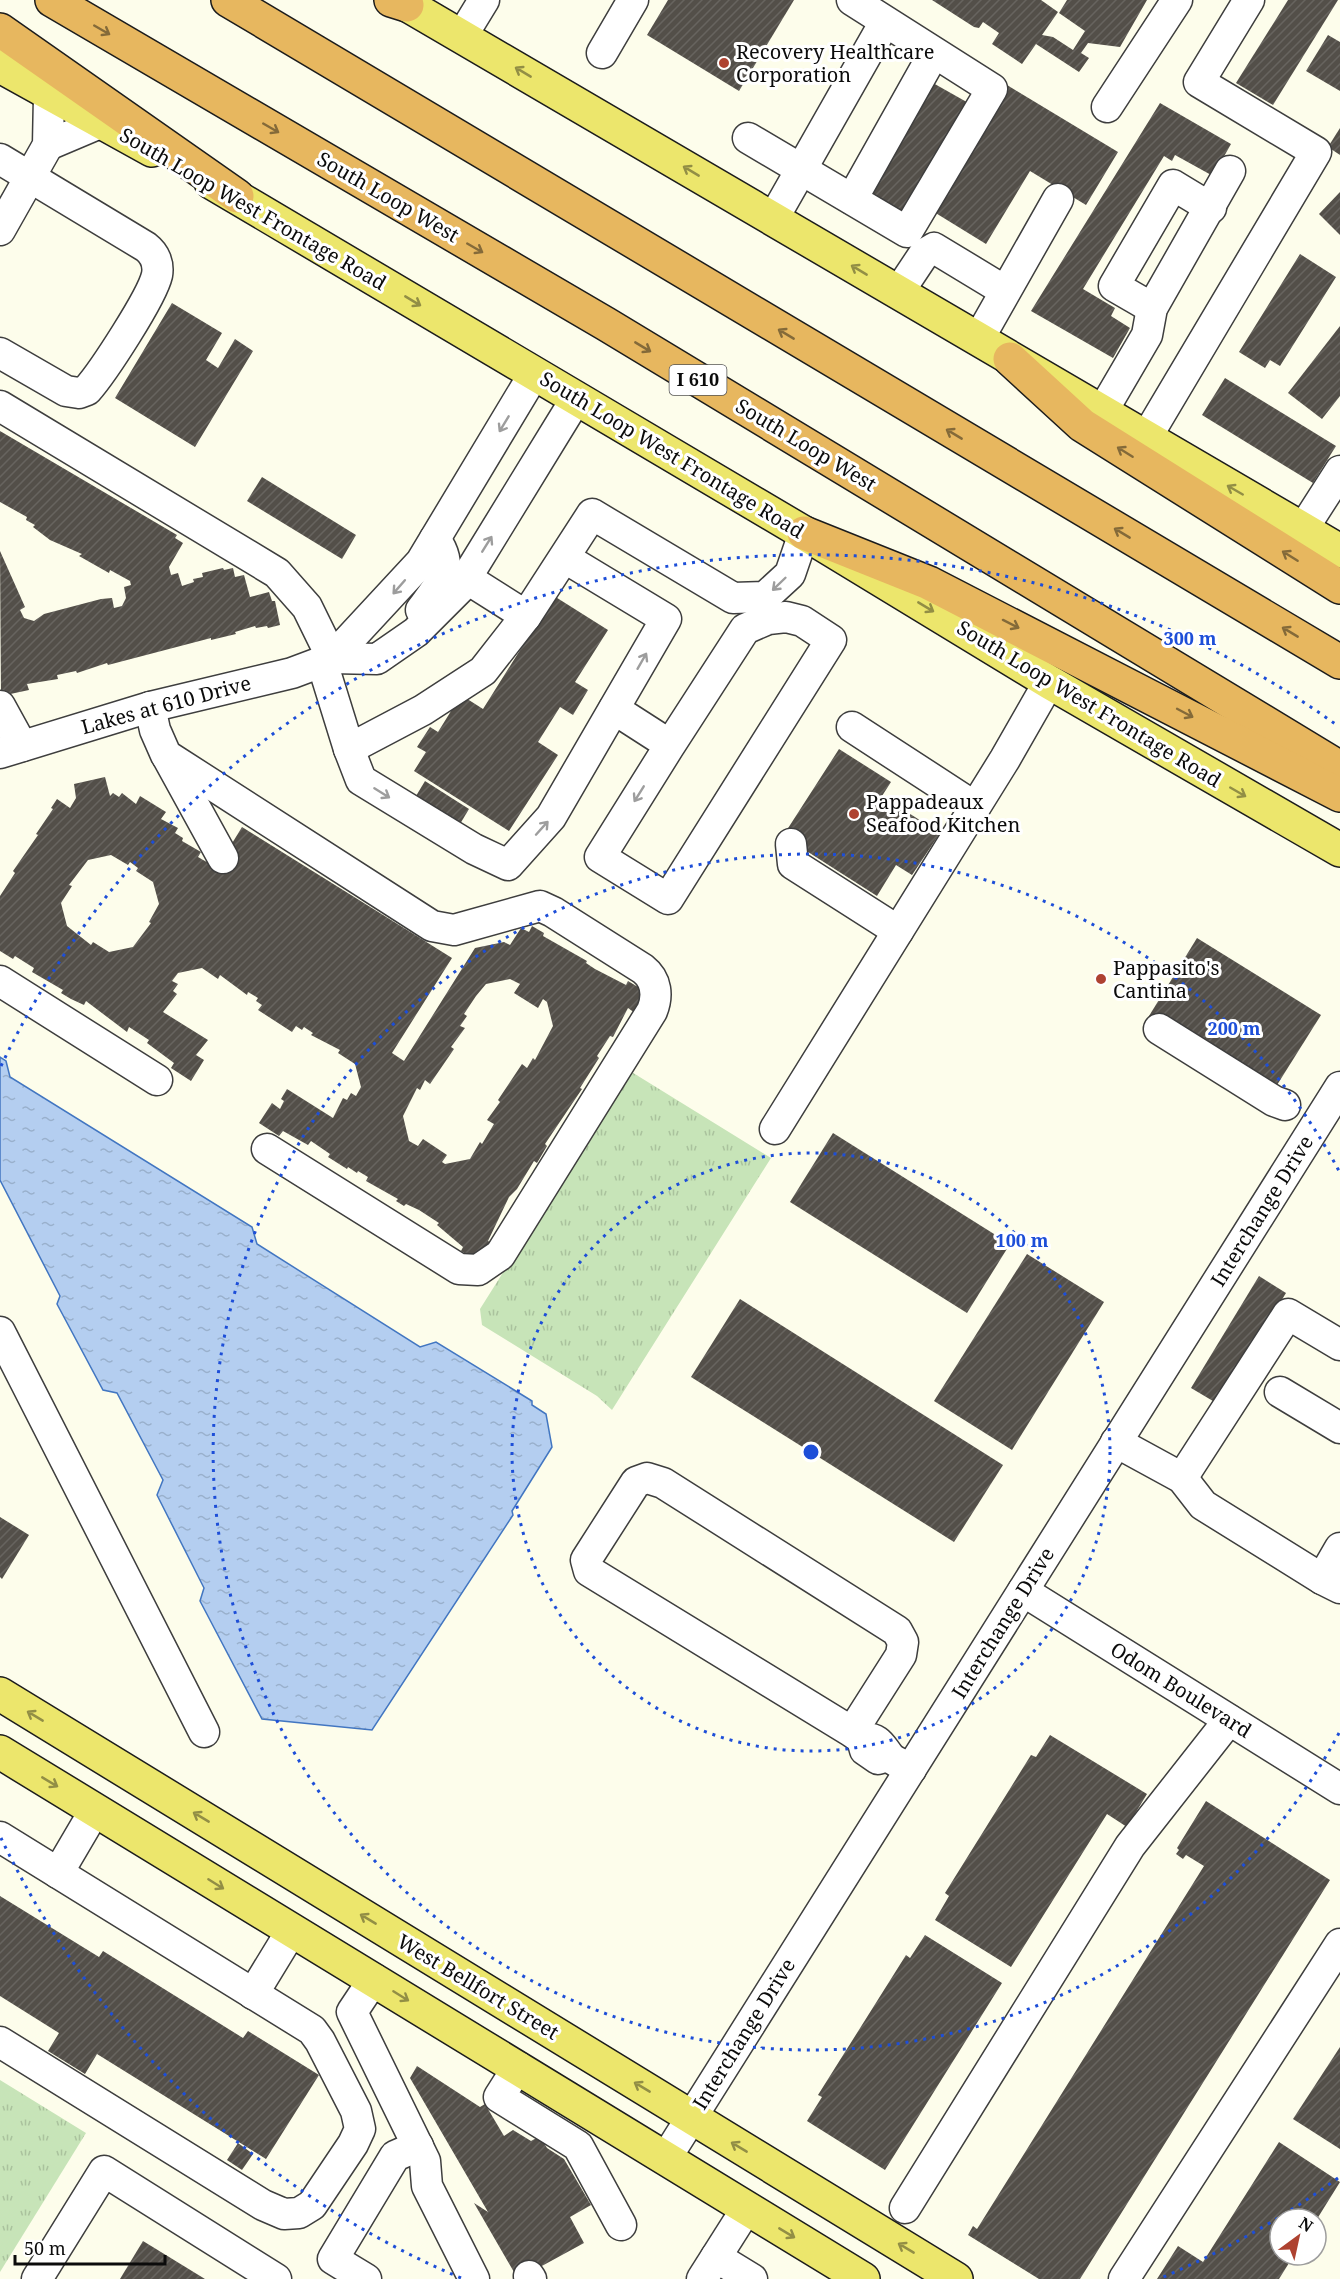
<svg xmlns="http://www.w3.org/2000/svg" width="1340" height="2279" font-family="'Noto Serif',serif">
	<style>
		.grass { fill: url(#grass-tufts) }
		.water { fill: url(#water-ripples); stroke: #4276c1; stroke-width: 1.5 }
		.building { fill: url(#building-hatch); fill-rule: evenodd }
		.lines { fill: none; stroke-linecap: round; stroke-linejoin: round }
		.minor-casing { stroke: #3e3e3e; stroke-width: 33 }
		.major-casing { stroke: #1c1c1c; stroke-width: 36 }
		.highway-casing { stroke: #1c1c1c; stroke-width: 36 }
		.minor { stroke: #fff; stroke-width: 30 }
		.major { stroke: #ece66c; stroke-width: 33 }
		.highway { stroke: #e7b75f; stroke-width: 33 }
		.oneway { stroke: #846a39 }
		.oneway2 { stroke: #928e45 }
		.oneway3 { stroke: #9d9d9d }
		.ring { fill: none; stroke: #1d4ed8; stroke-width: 3; stroke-dasharray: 3 6 }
		.poi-dot { fill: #ae4230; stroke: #fff; stroke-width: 2 }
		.labels { text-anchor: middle; stroke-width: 6; stroke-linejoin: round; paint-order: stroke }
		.shield { fill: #fff; stroke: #545454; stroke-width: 1.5 }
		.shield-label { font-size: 18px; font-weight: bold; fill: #0b0b0b }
		.poi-label { font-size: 20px; fill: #0b0b0b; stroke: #fff; text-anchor: start }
		.street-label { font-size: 20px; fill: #0b0b0b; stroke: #fff }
		.centre { fill: #1d4ed8; stroke: #fff; stroke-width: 3 }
		.ring-label { font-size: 18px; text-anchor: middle; font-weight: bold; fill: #1d4ed8; stroke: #fff; stroke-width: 6; stroke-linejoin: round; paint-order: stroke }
	</style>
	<defs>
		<pattern id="grass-tufts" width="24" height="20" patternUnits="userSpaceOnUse" patternTransform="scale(1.5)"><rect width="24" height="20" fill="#c7e4b8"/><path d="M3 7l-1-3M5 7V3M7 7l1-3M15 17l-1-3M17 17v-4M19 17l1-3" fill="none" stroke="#aac29d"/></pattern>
		<pattern id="water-ripples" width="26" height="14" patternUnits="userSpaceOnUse" patternTransform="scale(1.5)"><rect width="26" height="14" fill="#b4cef0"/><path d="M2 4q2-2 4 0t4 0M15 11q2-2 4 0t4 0" fill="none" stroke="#99b0cc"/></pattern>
		<pattern id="building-hatch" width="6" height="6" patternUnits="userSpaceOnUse" patternTransform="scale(1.5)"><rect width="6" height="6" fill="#534f49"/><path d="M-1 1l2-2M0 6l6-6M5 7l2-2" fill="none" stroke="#67645f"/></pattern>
	</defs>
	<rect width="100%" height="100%" fill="#fdfdeb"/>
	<g class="grass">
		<polygon points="630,1071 771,1158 612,1410 597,1396 482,1325 480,1309"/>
		<polygon points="0,2080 86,2133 0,2272"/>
	</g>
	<polygon class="water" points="0,1057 6,1061 10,1077 252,1227 257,1244 420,1347 436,1342 532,1401 532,1405 546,1414 552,1447 512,1511 513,1515 372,1730 262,1719 200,1601 204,1588 157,1495 163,1480 117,1393 103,1390 57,1304 60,1296 0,1180"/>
	<g class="building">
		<polygon points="668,0 794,0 739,91 647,35"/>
		<polygon points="932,0 1041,0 1058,12 1042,35 1053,37 1073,50 1085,31 1059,13 1067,0 1147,0 1120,47 1088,43 1081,53 1089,58 1079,72 1036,44 1022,64 992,44 999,33 983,22 979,28 974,27"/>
		<polygon points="1288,0 1338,0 1273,105 1236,83"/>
		<polygon points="1328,35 1340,42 1340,91 1306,71"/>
		<polygon points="933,83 972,105 908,216 871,192"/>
		<polygon points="1007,85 1118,152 1086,205 1030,171 986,244 934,212 947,184"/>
		<polygon points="1160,103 1231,144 1213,176 1175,155 1172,161 1164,156 1083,289 1115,308 1111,316 1130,328 1113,358 1031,311"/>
		<polygon points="1340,128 1340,155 1328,147"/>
		<polygon points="1340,192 1340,235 1319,214"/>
		<polygon points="1300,254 1336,277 1280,366 1270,360 1265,368 1239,352"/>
		<polygon points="172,303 222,333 206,360 218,368 235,339 253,351 195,447 115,398"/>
		<polygon points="1340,326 1340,396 1322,419 1288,393"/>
		<polygon points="1225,378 1336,446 1313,483 1202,415"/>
		<polygon points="0,431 177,535 175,538 183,543 169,567 171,575 178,573 182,586 194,582 193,579 203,577 202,573 223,568 224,570 233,568 235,577 244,575 250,597 269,592 272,601 275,601 280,625 268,628 267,626 256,628 255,626 235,632 236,634 211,640 211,638 108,665 107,663 77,673 76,671 57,675 58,679 27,684 29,690 1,696 0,551 25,607 20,610 24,618 34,621 44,614 101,599 112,598 114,608 122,606 126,598 124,587 131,585 130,581 110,570 109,573 79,556 82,554 50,540 33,527 35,525 26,520 27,517 0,502"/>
		<polygon points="262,477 356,535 342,559 247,501"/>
		<polygon points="554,596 608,630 575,682 588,690 573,715 560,707 538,742 558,755 509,831 414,771 426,752 417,747 430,727 438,732 461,695 483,709"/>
		<polygon points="839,749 891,782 882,796 940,833 912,875 896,865 877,896 783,836"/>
		<path d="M 105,777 L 110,796 L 113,793 L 119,797 L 122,793 L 136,804 L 140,796 L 166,812 L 161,819 L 178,828 L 175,833 L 183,838 L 182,841 L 201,852 L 198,857 L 217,868 L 242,827 L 452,958 L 392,1053 L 404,1061 L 475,948 L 504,942 L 510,945 L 521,928 L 529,932 L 532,926 L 544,933 L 543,936 L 587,961 L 586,963 L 595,969 L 626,985 L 628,981 L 648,993 L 635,1013 L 628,1008 L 613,1037 L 610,1036 L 597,1056 L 599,1058 L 580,1088 L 582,1089 L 545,1144 L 547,1146 L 537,1163 L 534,1161 L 517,1189 L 509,1197 L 488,1241 L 493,1244 L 481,1263 L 461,1251 L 463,1247 L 437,1225 L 439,1223 L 419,1210 L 406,1204 L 404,1206 L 396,1201 L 398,1199 L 366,1181 L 368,1177 L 358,1171 L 357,1173 L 348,1167 L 347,1169 L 328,1157 L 330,1154 L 311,1141 L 308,1145 L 283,1131 L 279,1136 L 259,1123 L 272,1103 L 280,1109 L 284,1101 L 281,1099 L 287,1089 L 333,1118 L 343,1098 L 347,1100 L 351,1093 L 356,1096 L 361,1087 L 355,1064 L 338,1053 L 340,1050 L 311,1035 L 313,1033 L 304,1027 L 302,1030 L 296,1026 L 292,1032 L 258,1010 L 262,1005 L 256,1001 L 258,998 L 248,992 L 247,995 L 220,975 L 218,979 L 202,968 L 178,973 L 172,981 L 178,984 L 173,991 L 177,994 L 163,1012 L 208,1040 L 196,1055 L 204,1060 L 191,1081 L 171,1068 L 174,1063 L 147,1043 L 149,1040 L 129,1027 L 127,1032 L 86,1001 L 84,1005 L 71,999 L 61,993 L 63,990 L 32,972 L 34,968 L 15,956 L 13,959 L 0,951 L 0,896 L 15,873 L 13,871 L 38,835 L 36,834 L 53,809 L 51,808 L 57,799 L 70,808 L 76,798 L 74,784 ZM 111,855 L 128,865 L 130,862 L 138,868 L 136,871 L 153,882 L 159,904 L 149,922 L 151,923 L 133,947 L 109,952 L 93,942 L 91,945 L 67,926 L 61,903 L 72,886 L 69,885 L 88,860 ZM 510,979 L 520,984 L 514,993 L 538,1008 L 543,999 L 547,1002 L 553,1026 L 535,1060 L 533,1058 L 527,1068 L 522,1064 L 498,1100 L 500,1102 L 487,1120 L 494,1124 L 482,1144 L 480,1142 L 470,1159 L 445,1164 L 442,1162 L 447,1155 L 423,1139 L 418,1146 L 409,1141 L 403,1116 L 417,1088 L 420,1090 L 425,1080 L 430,1084 L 454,1049 L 451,1047 L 465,1028 L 460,1026 L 467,1016 L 464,1014 L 476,996 L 486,984 Z"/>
		<polygon points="425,781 469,809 457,829 413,801"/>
		<polygon points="1197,938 1321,1015 1272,1093 1149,1016"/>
		<polygon points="833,1133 1010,1244 967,1313 790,1202"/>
		<polygon points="1027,1254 1104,1302 1012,1450 934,1401"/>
		<polygon points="1259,1276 1286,1293 1218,1404 1191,1388"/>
		<polygon points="740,1299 1003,1465 954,1542 691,1377"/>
		<polygon points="0,1517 29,1535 2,1579 0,1577"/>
		<polygon points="1050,1735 1147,1794 1127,1827 1107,1814 1011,1967 935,1920 949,1896 945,1893 1031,1755 1036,1757"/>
		<polygon points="1206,1801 1330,1880 1080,2279 1039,2279 968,2235 973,2226 977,2229 1204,1866 1186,1855 1183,1859 1176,1854 1179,1850 1177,1848"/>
		<polygon points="0,1896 99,1957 103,1951 243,2038 248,2031 319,2075 266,2159 97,2054 85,2074 48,2051 59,2033 0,1996"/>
		<polygon points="925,1935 1002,1983 885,2170 807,2121 822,2097 818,2095 906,1955 910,1958"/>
		<polygon points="1340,2047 1340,2149 1293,2119"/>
		<polygon points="417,2066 480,2107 485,2104 504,2136 513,2130 531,2141 540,2136 547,2148 564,2159 591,2205 570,2217 584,2243 518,2279 474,2203 488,2212 410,2078"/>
		<polygon points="1279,2142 1340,2182 1317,2219 1280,2219 1280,2255 1294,2255 1279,2279 1157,2279 1178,2246 1203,2262"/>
		<polygon points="238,2143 253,2154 242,2170 227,2160"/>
		<polygon points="143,2241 205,2279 120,2279"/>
	</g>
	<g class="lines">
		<g class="minor-casing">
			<g id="minor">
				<polyline points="462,36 484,0"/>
				<polyline points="602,53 633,0"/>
				<polyline points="1107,107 1177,0"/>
				<polyline points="748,138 907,232 992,89 852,0"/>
				<polyline points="48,145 100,123"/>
				<path d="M 0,159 L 146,247 C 155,254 159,264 157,275 C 152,297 103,372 87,390 L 79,393 L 66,391 L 0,353"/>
				<polyline points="852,199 934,53"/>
				<polyline points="773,219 885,22"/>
				<polyline points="0,230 48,145 49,96"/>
				<polyline points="898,293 924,254 934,248 1005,291"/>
				<polyline points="1152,308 1114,286 1173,185 1211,208"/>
				<polyline points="978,340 1058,199"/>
				<polyline points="0,406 277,573 307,607 332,658"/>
				<polyline points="1102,412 1147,335 1152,308 1230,171"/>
				<polyline points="1146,438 1316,152 1199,82 1249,0"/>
				<polyline points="1303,529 1340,471"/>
				<polyline points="466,578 526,616 592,514 733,598 765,597 790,574 804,533"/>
				<path d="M 421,610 C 440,585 456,568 435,539"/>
				<polyline points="332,658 421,562 534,374"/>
				<polyline points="322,662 349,749 423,710 483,671 526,616"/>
				<polyline points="0,706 22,746"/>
				<path d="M 150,707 L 155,730 L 166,755 L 432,926 L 454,930 L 540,906 L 553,912 L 643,969 C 657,980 658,996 652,1011 L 500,1255 L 478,1270 L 459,1269 L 267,1149"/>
				<polyline points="614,709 670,745 745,629 768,619 786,617 802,621 831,640 668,899 600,857 670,745"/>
				<polyline points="852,727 975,807"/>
				<polyline points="349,749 361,780 474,849 508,865 551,817 666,619 565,558"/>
				<polyline points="0,753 150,707 292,673 332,658 377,659 416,632 460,588 576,399"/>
				<polyline points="168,758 223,858"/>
				<polyline points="791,844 793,864 898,931"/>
				<polyline points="0,981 157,1080"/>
				<polyline points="1159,1029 1274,1101 1285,1105"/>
				<polyline points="775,1129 1005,759 1049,682"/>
				<polyline points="0,1332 204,1732"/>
				<polyline points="1280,1392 1340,1428"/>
				<polyline points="1116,1442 1182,1478 1203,1505 1322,1579 1340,1588"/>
				<polyline points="1182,1478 1288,1314 1340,1345"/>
				<polyline points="1322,1579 1340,1548"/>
				<polyline points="1023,1591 1340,1789"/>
				<polyline points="852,1732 901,1655 903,1642 897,1631 663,1483 647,1478 636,1482 586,1560 589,1571 852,1732 862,1739"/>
				<path d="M 888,1756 L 878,1759 L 865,1750 L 862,1739 C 878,1736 882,1747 889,1756 C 893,1761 905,1766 911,1769"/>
				<polyline points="0,1837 312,2030 320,2041 356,2111 360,2129 353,2144 312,2205 299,2213 284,2214 263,2205 0,2042"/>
				<polyline points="58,1873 95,1810"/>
				<polyline points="374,1979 352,2012 425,2161 427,2186 474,2279"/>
				<polyline points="253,1994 292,1930"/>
				<polyline points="518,2067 499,2097 578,2146 621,2225"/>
				<polyline points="666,2158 1340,1087"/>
				<polyline points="905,2208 1130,1846 1229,1720"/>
				<polyline points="716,2257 752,2279"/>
				<polyline points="529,2276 531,2279"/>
				<polyline points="37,2279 104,2171 276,2279"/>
				<polyline points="366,2279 333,2259 395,2156 418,2146"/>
				<polyline points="702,2279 747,2208"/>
				<polyline points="1124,2279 1340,1944"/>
			</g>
		</g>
		<g class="major-casing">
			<g id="major">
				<polyline points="399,0 1340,551"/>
				<polyline points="0,66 152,150"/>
				<polyline points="211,182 804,533 1049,682 1340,850"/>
				<polyline points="0,1694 956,2279"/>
				<polyline points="0,1752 863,2279"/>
			</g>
		</g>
		<g class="highway-casing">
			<g id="highway">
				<polyline points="52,0 606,324 1340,768"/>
				<polyline points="228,0 1340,662"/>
				<polyline points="391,0 407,5"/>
				<polyline points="0,30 237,196"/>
				<polyline points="1010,359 1082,425 1340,587"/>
				<polyline points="804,533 929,583 1340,795"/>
			</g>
		</g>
		<use href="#minor" class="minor"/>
		<use href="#major" class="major"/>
		<use href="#highway" class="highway"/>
	</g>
	<defs><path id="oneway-shaft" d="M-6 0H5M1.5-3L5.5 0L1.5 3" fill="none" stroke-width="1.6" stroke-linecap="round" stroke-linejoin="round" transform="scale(1.5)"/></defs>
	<g class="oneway">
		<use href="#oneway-shaft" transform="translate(102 30) rotate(30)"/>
		<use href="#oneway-shaft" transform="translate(271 128) rotate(30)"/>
		<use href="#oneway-shaft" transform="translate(475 248) rotate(30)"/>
		<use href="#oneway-shaft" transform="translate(786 334) rotate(-149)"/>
		<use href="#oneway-shaft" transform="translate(643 347) rotate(31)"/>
		<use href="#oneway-shaft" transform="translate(954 434) rotate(-149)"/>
		<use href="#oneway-shaft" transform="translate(1125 452) rotate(-148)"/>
		<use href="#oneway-shaft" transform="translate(1122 533) rotate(-149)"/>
		<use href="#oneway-shaft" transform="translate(1290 556) rotate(-148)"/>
		<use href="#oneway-shaft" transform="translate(1011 624) rotate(27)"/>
		<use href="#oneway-shaft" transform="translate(1290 632) rotate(-149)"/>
		<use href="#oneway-shaft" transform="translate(1185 713) rotate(28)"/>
	</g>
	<g class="oneway2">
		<use href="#oneway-shaft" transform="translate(523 72) rotate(-149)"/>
		<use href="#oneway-shaft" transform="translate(691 171) rotate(-149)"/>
		<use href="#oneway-shaft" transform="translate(859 270) rotate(-149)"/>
		<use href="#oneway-shaft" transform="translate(413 301) rotate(31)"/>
		<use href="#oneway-shaft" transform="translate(1235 490) rotate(-150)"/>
		<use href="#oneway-shaft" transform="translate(926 607) rotate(31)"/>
		<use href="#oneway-shaft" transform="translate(1238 792) rotate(30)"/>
		<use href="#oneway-shaft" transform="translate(35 1716) rotate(-149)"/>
		<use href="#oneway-shaft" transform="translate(50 1782) rotate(31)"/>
		<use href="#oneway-shaft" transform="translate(201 1817) rotate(-149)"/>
		<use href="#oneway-shaft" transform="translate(216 1884) rotate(32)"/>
		<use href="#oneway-shaft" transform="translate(368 1919) rotate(-149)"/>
		<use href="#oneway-shaft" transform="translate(401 1996) rotate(32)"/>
		<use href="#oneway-shaft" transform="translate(642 2087) rotate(-149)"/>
		<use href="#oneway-shaft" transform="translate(739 2147) rotate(-149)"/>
		<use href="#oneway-shaft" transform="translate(787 2233) rotate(31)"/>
		<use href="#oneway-shaft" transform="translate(906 2248) rotate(-149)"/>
	</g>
	<g class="oneway3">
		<use href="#oneway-shaft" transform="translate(504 424) rotate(121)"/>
		<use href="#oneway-shaft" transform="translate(487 544) rotate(-58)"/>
		<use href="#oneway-shaft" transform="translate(779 584) rotate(136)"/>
		<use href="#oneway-shaft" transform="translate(399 587) rotate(131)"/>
		<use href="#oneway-shaft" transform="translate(642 661) rotate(-60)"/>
		<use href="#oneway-shaft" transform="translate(382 793) rotate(32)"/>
		<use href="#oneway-shaft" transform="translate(639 794) rotate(122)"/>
		<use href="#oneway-shaft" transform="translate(542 828) rotate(-48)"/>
	</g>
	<g class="ring">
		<circle cx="811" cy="1452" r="299"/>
		<path d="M1339 1733A598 598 0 1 1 1339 1171"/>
		<path d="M1338 2178A897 897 0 0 1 1161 2278M461 2278A897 897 0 0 1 1 1838M1 1066A897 897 0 0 1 1338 726"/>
	</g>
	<g class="poi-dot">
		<circle cx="724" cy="63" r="6"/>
		<circle cx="854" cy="814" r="6"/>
		<circle cx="1101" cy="979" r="6"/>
	</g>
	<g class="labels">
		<rect class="shield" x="669.5" y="365" width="57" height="30" rx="4.5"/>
		<g class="shield-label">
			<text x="698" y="386">I 610</text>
		</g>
		<g class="poi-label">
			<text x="736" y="59">Recovery Healthcare<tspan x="736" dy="23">Corporation</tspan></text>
			<text x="866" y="809">Pappadeaux<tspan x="866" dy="23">Seafood Kitchen</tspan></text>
			<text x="1113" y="975">Pappasito's<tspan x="1113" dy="23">Cantina</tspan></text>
		</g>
		<g class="street-label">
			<text transform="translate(388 197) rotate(30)" y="7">South Loop West</text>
			<text transform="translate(253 209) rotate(30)" y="7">South Loop West Frontage Road</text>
			<text transform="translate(806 445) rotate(31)" y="7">South Loop West</text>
			<text transform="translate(672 455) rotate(31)" y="7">South Loop West Frontage Road</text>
			<text transform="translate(1089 704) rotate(31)" y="7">South Loop West Frontage Road</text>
			<text transform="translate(166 705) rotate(-15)" y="7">Lakes at 610 Drive</text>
			<text transform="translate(1262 1211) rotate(-58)" y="7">Interchange Drive</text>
			<text transform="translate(1003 1623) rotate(-58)" y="7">Interchange Drive</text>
			<text transform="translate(1181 1690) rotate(32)" y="7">Odom Boulevard</text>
			<text transform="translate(478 1987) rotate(31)" y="7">West Bellfort Street</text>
			<text transform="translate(744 2034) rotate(-58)" y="7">Interchange Drive</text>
		</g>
	</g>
	<circle cx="811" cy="1452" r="9" class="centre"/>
	<g class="ring-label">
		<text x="1190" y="645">300 m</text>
		<text x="1234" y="1035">200 m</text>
		<text x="1022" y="1247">100 m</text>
	</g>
	<g transform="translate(1298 2237) rotate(33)"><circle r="28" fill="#ffffff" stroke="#9d9d9d" stroke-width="1.5"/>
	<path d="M0-4.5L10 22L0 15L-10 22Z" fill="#ae4230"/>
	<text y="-9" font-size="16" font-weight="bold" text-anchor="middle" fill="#0b0b0b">N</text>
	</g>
	<path d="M15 2255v9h150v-9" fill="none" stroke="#0b0b0b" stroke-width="3"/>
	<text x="24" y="2255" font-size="18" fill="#0b0b0b" stroke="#ffffff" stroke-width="4.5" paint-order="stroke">50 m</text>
</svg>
